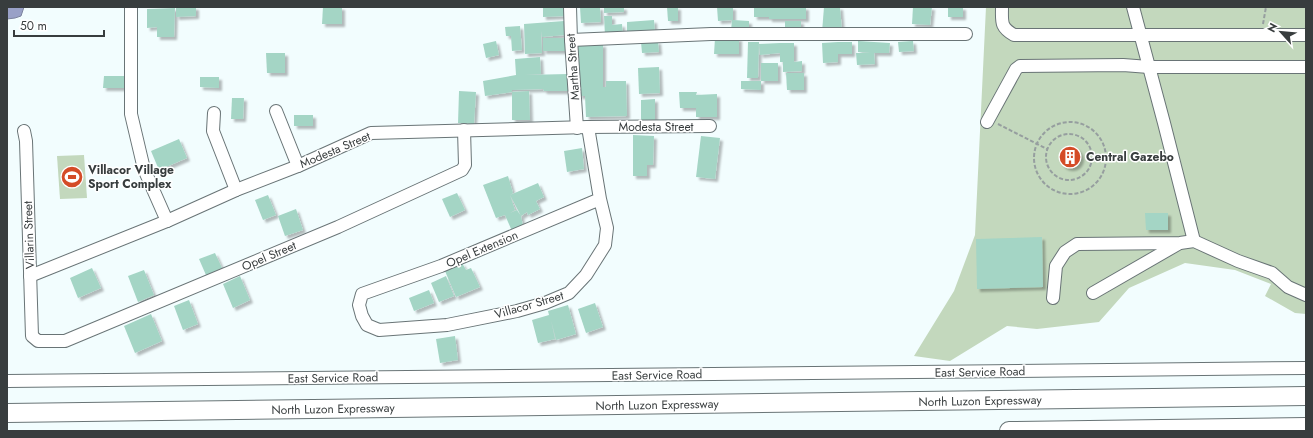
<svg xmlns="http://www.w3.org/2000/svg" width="1313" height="438" font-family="Jost,sans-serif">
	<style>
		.green { fill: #c3d8bd }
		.water { fill: #99a1c7; stroke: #7c839e }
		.building { fill: #a4d5c5; filter: url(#shadow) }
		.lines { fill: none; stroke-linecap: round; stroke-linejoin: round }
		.minor-casing { stroke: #697476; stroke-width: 14 }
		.highway-casing { stroke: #697476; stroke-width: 20 }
		.path { stroke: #969e9f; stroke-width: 2; stroke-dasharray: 4 2; stroke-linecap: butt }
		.minor { stroke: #fff; stroke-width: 12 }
		.highway { stroke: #fff; stroke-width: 18 }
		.labels { text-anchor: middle; stroke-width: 3; stroke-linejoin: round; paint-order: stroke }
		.street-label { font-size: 12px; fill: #383d3e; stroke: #fff }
		.poi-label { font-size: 12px; font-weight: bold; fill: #383d3e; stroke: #fff; text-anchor: start }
	</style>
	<defs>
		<filter id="shadow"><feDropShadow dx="3" dy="3" stdDeviation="1" flood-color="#0004"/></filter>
	</defs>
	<rect width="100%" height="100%" fill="#f2fdfe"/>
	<g class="green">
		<polygon points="986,7 1306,7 1306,314 1295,313 1265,296 1271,284 1235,270 1185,263 1129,288 1099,322 1037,329 1007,326 950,361 914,356 954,291 975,235"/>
		<polygon points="84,155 87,198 60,199 57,156"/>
	</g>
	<polygon class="water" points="7,7 24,7 21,16 15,18 7,19"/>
	<g class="building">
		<polygon points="176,7 196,7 196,16 176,17"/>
		<polygon points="323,7 342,7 342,24 322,24"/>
		<polygon points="543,7 565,7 565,16 543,17"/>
		<polygon points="580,7 600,7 601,22 581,23"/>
		<polygon points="604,7 624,7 624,12 604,13"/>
		<polygon points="667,7 678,7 678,21 668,21"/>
		<polygon points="717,7 733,7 733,20 749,21 749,32 731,31 732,20 718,21"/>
		<polygon points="754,7 806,7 806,19 769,19 769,17 754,17"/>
		<polygon points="824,7 840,7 842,31 822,32"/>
		<polygon points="913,7 932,7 930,25 912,24"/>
		<rect x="948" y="7" width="15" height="10"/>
		<polygon points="175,8 174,37 157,37 157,27 147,28 147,9"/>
		<polygon points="604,16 612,16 612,25 622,24 623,35 605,36"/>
		<polygon points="654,20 655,33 627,35 627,22"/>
		<polygon points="564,21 565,35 542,37 541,31 542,53 525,54 524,24"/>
		<rect x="785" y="21" width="16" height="11"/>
		<polygon points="520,26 522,50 512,51 511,36 506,36 505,27"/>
		<rect x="543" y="38" width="22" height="13"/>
		<polygon points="715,38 739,38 739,54 714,54"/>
		<polygon points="496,41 499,55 486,58 483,44"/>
		<polygon points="658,41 659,52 642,53 641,42"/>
		<polygon points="858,41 890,43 889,53 874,53 875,64 857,65 856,53 871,53 858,52"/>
		<polygon points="913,41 914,51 899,52 898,42"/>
		<polygon points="748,42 759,42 758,78 747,78"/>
		<polygon points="838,42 852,42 852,54 838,54 838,62 823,63 822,43"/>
		<polygon points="780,43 794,43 794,62 802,61 802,71 783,72 783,62 780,62 780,53 760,55 759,44"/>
		<polygon points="603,44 603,87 606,87 606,81 626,81 627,116 586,117 585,96 579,96 576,45"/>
		<polygon points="266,53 285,53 285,73 267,73"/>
		<polygon points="540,57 541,74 525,75 568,74 568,91 544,91 543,89 512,90 512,92 529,91 530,120 512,120 512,92 485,96 483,81 516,75 515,59"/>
		<rect x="761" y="63" width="17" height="18"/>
		<polygon points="659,67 660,93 639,94 638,68"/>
		<polygon points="786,73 804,73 804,90 787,90"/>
		<polygon points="104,76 129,76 128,88 103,88"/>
		<polygon points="200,77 219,77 219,88 200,87"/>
		<polygon points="741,81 761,81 761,90 741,89"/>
		<polygon points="459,91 476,92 474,124 458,123"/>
		<polygon points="679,92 697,92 696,95 717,94 717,117 696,117 696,108 680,108"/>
		<polygon points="232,98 244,98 243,119 231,119"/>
		<polygon points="655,99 655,120 641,120 641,100"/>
		<rect x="294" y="115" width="19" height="11"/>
		<polygon points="633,135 654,136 653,165 647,165 647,176 633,176"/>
		<polygon points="701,136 720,138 715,179 696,177"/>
		<polygon points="179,139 187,158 159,170 151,151"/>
		<circle cx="1070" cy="157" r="11"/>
		<polygon points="582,148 584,169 567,172 564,151"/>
		<polygon points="508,176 513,193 510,195 538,183 544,197 536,201 540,209 528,215 527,212 521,216 510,195 515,210 510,213 517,210 521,216 523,226 512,231 505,215 496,218 483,185"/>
		<polygon points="457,193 465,210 450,217 442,199"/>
		<polygon points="268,195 276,215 263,220 255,200"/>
		<polygon points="296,209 303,230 285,236 278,216"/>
		<polygon points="1145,213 1168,213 1168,230 1146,230"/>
		<polygon points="1042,237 1043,287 977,289 976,239"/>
		<polygon points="215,253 222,268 206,275 199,259"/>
		<polygon points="462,263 466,270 471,268 480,287 456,297 445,271"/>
		<polygon points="92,268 101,288 78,298 70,278"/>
		<polygon points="144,270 154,295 138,302 128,276"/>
		<polygon points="240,276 250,300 233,308 223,284"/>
		<polygon points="446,276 454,296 439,302 431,283"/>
		<polygon points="429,290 434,303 414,311 409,298"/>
		<polygon points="189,300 198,324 183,330 174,306"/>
		<polygon points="595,303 603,327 586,333 578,309"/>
		<polygon points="568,305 576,334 556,340 551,320 555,339 538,343 532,320 549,315 548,311"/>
		<polygon points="151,314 162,341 135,353 124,326"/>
		<polygon points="455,336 458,360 440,363 436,339"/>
	</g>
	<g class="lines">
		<g class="minor-casing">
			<g id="minor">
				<polyline points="131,7 131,114 144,169 167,221"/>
				<polyline points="570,7 571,40 577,128"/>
				<path d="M 1002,7 C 1002,22 1000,27 1014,35 L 1306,35"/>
				<polyline points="1133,7 1164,123 1194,241"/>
				<polyline points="571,40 711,34 966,34"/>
				<polyline points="276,111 298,166"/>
				<polyline points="214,113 213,131 236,190"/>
				<polyline points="987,122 1016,69 1020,66 1123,65 1149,67 1306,67"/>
				<polyline points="588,127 600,199 607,228 605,245 586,275 569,293 545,303 517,311 447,325 379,330 367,325 362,316 359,305 362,294 441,266 600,199"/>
				<polyline points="24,131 26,141 32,336 38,341 65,341 338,227 462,170 465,165 464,130"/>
				<polyline points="30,276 167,221 236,190 298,166 371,133 588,127 710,126"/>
				<polyline points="1093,293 1178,244"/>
				<polyline points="1053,298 1056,266 1065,252 1077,244 1180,243 1194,241 1238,261 1272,273 1288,287 1306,295"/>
				<polyline points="7,381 1306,368"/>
			</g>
		</g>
		<g class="highway-casing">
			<g id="highway">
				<polyline points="7,413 1306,396"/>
				<polyline points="1009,431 1306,427"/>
			</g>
		</g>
		<g class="path">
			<polyline points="1263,24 1266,7"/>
			<circle cx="1070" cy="158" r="36"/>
			<polyline points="998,124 1047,149"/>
			<circle cx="1069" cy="157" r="23"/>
		</g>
		<use href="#minor" class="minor"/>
		<use href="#highway" class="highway"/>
	</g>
	<defs>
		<g id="building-disc" transform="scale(1.15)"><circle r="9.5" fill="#d44b27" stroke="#fff"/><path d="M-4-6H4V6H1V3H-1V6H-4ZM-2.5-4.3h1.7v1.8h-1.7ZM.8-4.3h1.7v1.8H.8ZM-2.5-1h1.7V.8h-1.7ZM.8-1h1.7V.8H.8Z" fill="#fff"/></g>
		<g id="stadium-disc" transform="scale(1.15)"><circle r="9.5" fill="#d44b27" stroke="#fff"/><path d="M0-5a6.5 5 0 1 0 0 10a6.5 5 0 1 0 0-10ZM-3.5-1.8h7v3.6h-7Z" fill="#fff"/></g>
	</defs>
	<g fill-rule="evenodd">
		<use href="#building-disc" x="1070" y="157"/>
		<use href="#stadium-disc" x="72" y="177"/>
	</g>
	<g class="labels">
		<g class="street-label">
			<text transform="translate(573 67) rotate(-94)" y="4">Martha Street</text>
			<text x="656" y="131">Modesta Street</text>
			<text transform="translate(335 150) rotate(-23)" y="4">Modesta Street</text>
			<text transform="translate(29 235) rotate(-92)" y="4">Villarin Street</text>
			<text transform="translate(482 249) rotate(-23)" y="4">Opel Extension</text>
			<text transform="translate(269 256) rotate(-23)" y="4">Opel Street</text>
			<text transform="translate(529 305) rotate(-16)" y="4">Villacor Street</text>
			<text transform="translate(980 372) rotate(-1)" y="4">East Service Road</text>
			<text transform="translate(657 375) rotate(-1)" y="4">East Service Road</text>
			<text transform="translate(333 378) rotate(-1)" y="4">East Service Road</text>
			<text transform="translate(980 401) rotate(-1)" y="4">North Luzon Expressway</text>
			<text transform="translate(657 405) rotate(-1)" y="4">North Luzon Expressway</text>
			<text transform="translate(333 409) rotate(-1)" y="4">North Luzon Expressway</text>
		</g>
		<g class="poi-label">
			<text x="1086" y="161">Central Gazebo</text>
			<text x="88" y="174">Villacor Village<tspan x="88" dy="14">Sport Complex</tspan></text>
		</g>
	</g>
	<rect width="1313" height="438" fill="none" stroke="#383d3e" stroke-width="16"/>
	<g transform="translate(1281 32) rotate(297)" stroke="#ffffff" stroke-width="3" paint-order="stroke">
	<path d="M0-3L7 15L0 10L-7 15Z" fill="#383d3e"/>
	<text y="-6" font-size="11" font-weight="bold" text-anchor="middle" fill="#383d3e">N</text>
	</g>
	<path d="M14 30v6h90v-6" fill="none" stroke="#383d3e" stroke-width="2"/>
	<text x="20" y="30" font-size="12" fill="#383d3e" stroke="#ffffff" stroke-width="3" paint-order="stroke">50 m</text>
</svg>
